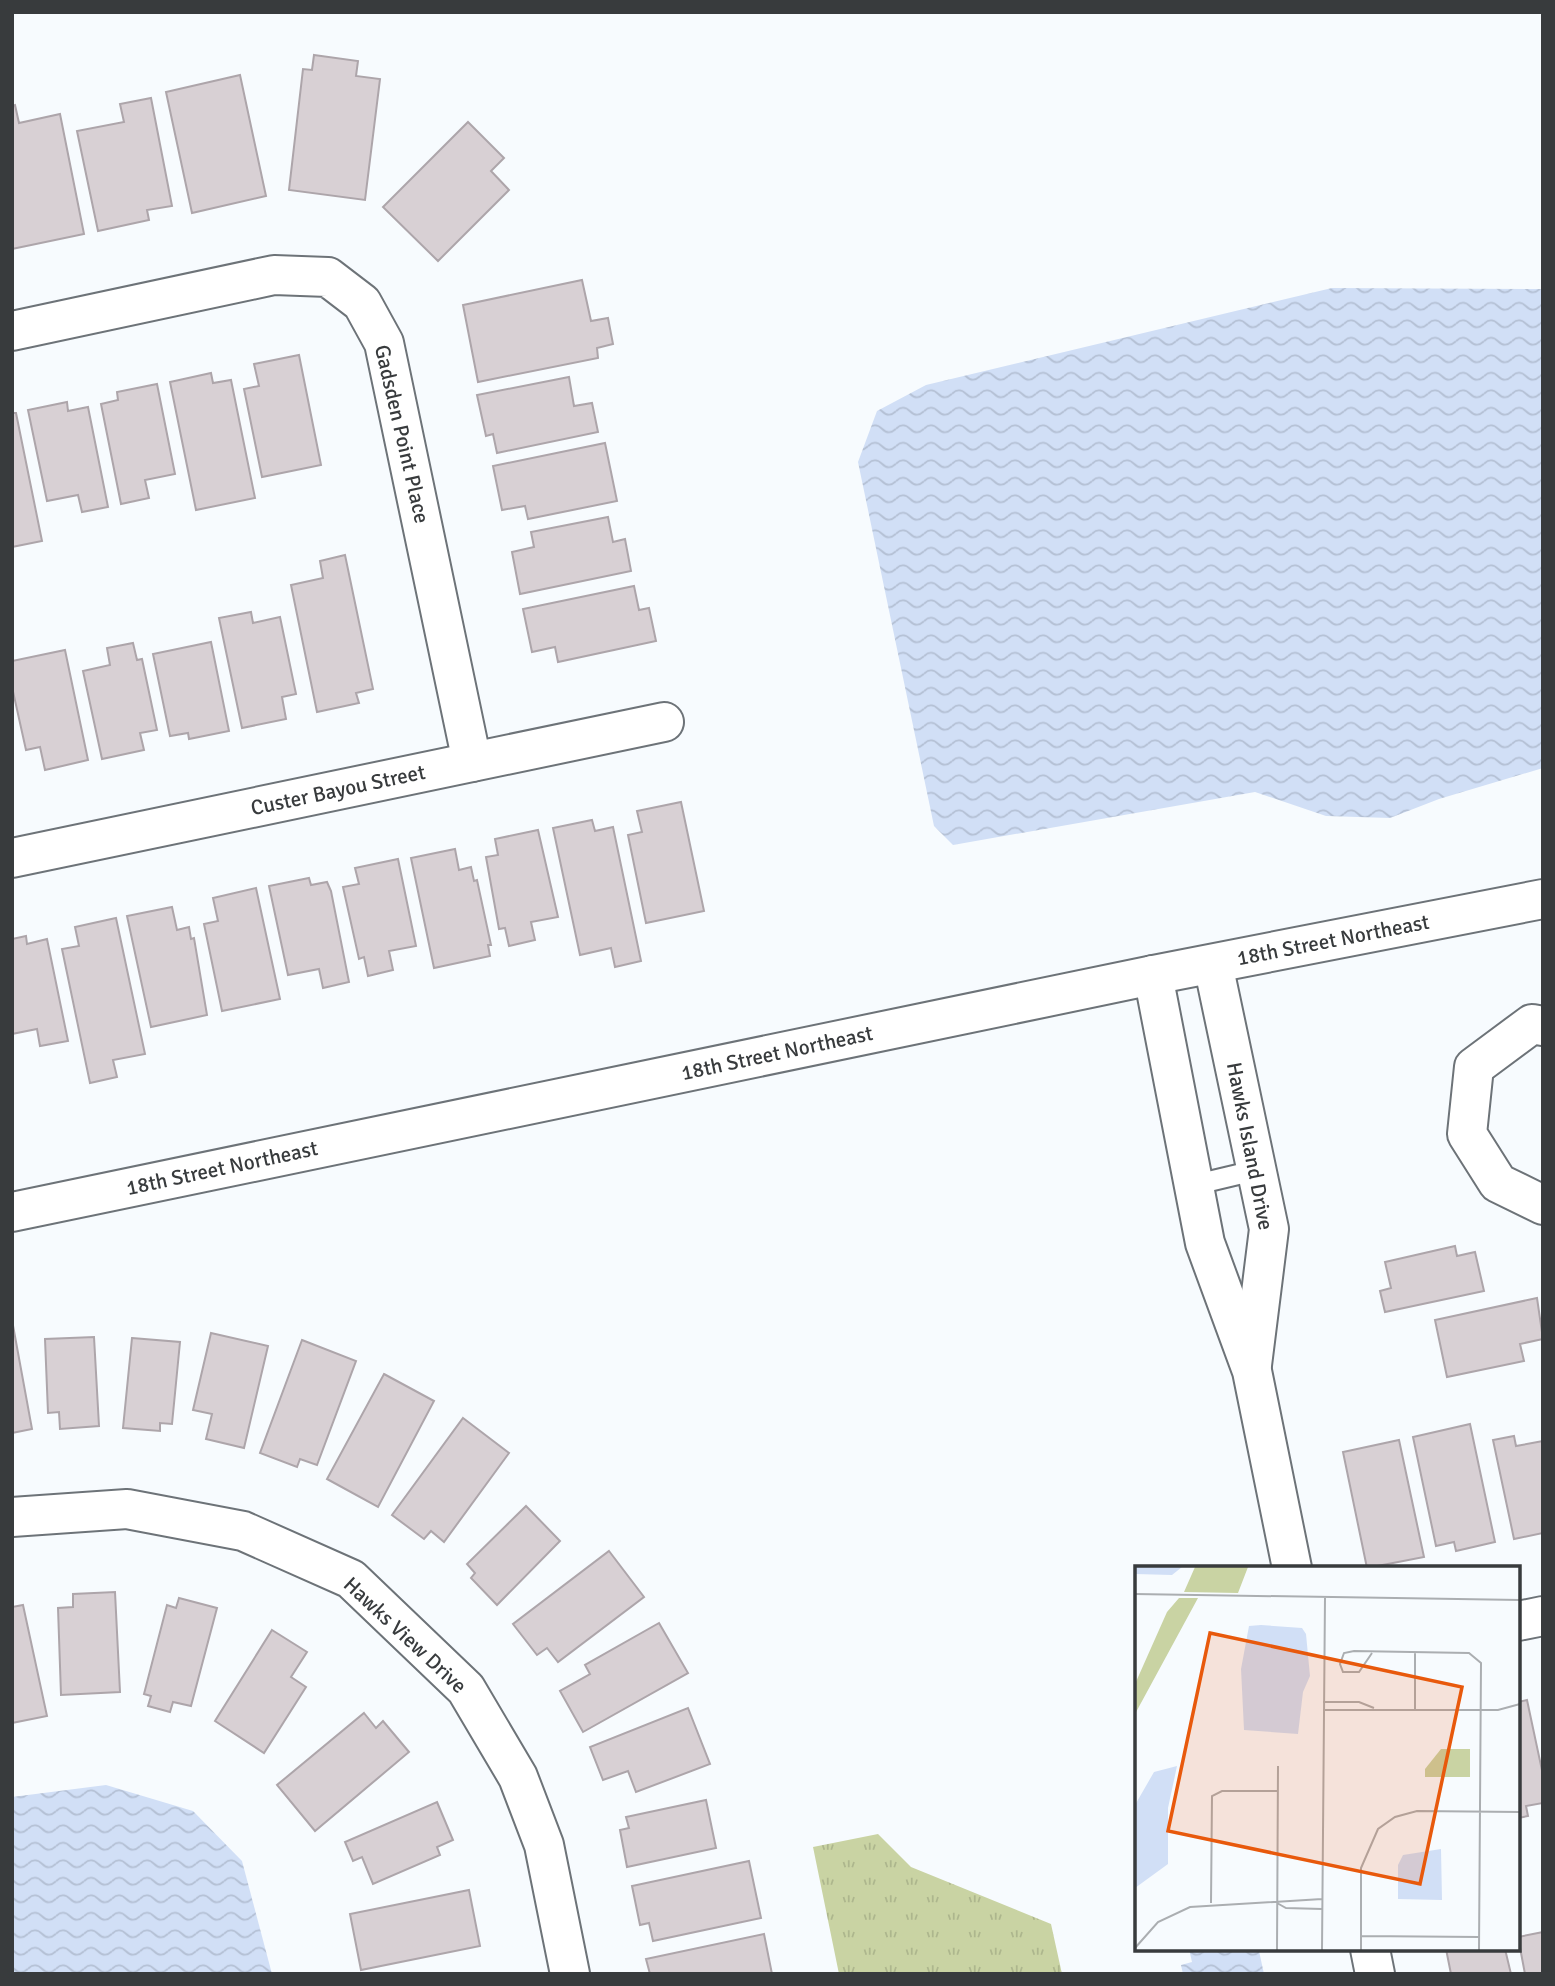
<svg xmlns="http://www.w3.org/2000/svg" width="1555" height="1986" font-family="Signika,sans-serif">
	<style>
		.park { fill: url(#park-tufts) }
		.water { fill: url(#water-waves) }
		.building { fill: #d8d0d4; stroke: #ada5aa; stroke-width: 2 }
		.lines { fill: none; stroke-linecap: round; stroke-linejoin: round }
		.lane-casing { stroke: #6d7378; stroke-width: 23 }
		.street-casing { stroke: #6d7378; stroke-width: 42 }
		.secondary-casing { stroke: #6d7378; stroke-width: 42 }
		.lane { stroke: #fff; stroke-width: 19 }
		.street { stroke: #fff; stroke-width: 38 }
		.secondary { stroke: #fff; stroke-width: 38 }
		.labels { text-anchor: middle; stroke-width: 5; stroke-linejoin: round; paint-order: stroke }
		.street-label { font-size: 21px; fill: #383b3d; stroke: #fff }
		.inset-road { fill: none; stroke: #abaeb1; stroke-width: 2 }
		.view { fill: #e8590c; fill-opacity: 0.15; stroke: #e8590c; stroke-width: 3.5 }
		.inset-edge { fill: none; stroke: #383b3d; stroke-width: 3.5 }
	</style>
	<defs>
		<pattern id="park-tufts" width="24" height="20" patternUnits="userSpaceOnUse" patternTransform="scale(1.75)"><rect width="24" height="20" fill="#c9d3a3"/><path d="M3 7l-1-3M5 7V3M7 7l1-3M15 17l-1-3M17 17v-4M19 17l1-3" fill="none" stroke="#adb68d"/></pattern>
		<pattern id="water-waves" width="16" height="10" patternUnits="userSpaceOnUse" patternTransform="scale(1.75)"><rect width="16" height="10" fill="#d1dff6"/><path d="M0 5q4-4 8 0t8 0" fill="none" stroke="#b4c0d4"/></pattern>
	</defs>
	<rect width="100%" height="100%" fill="#f7fbfe"/>
	<polygon class="park" points="878,1834 911,1867 1051,1924 1062,1974 839,1974 813,1847"/>
	<g class="water">
		<polygon points="1332,288 1543,289 1543,768 1439,799 1390,818 1326,816 1255,792 953,845 934,826 858,462 877,411 926,385"/>
		<polygon points="106,1785 193,1811 242,1861 272,1974 12,1974 12,1797"/>
		<polygon points="1189,1949 1259,1951 1264,1974 1183,1974 1181,1965 1192,1962"/>
	</g>
	<g class="building">
		<polygon points="314,55 358,61 356,76 380,79 365,200 289,190 303,69 312,70"/>
		<polygon points="240,75 266,196 192,213 166,92"/>
		<polygon points="151,98 172,206 147,210 149,220 98,231 77,131 124,122 120,104"/>
		<polygon points="15,105 19,123 60,114 84,234 12,249 12,106"/>
		<polygon points="468,122 504,158 491,171 509,190 438,261 383,207"/>
		<polygon points="582,280 591,321 608,318 613,344 597,348 598,358 478,382 463,305"/>
		<polygon points="299,355 321,465 262,477 244,389 259,386 254,364"/>
		<polygon points="211,373 213,383 231,380 255,498 196,510 170,382"/>
		<polygon points="569,377 574,406 592,403 598,432 497,453 493,434 486,436 477,395"/>
		<polygon points="157,384 175,474 145,480 149,498 121,504 101,404 118,400 117,392"/>
		<polygon points="67,402 68,411 88,407 108,507 82,512 78,495 47,501 28,410"/>
		<polygon points="12,413 16,413 42,541 12,547"/>
		<polygon points="605,443 617,501 528,519 525,506 502,510 493,466"/>
		<polygon points="608,517 613,542 625,539 631,571 520,594 512,552 534,547 531,532"/>
		<polygon points="345,555 373,689 356,693 359,703 317,712 291,585 323,578 320,561"/>
		<polygon points="634,586 639,610 649,608 656,641 558,662 555,647 532,652 523,609"/>
		<polygon points="251,612 253,623 280,617 296,694 282,697 286,719 242,728 219,618"/>
		<polygon points="211,642 229,731 189,739 188,733 170,736 153,654"/>
		<polygon points="133,643 137,660 142,659 157,730 140,733 144,750 102,759 83,671 110,665 107,648"/>
		<polygon points="65,650 88,760 45,770 40,747 26,750 12,687 12,661"/>
		<polygon points="681,802 704,911 646,923 628,835 642,832 637,811"/>
		<polygon points="592,820 595,831 613,827 641,961 615,967 611,948 580,955 553,828"/>
		<polygon points="538,830 558,917 531,922 535,940 509,946 505,928 499,929 486,857 498,855 495,839"/>
		<polygon points="455,849 459,870 471,867 474,881 477,880 491,945 488,945 490,956 434,968 411,858"/>
		<polygon points="398,859 416,946 389,951 393,970 368,976 364,957 359,959 343,887 359,884 355,868"/>
		<polygon points="309,878 311,885 327,882 331,891 349,982 323,988 319,969 288,975 269,886"/>
		<polygon points="256,888 280,999 222,1011 204,924 218,921 213,898"/>
		<polygon points="172,907 177,930 189,927 191,939 194,938 207,1015 151,1027 127,916"/>
		<polygon points="116,918 145,1054 113,1060 117,1077 90,1083 62,949 79,946 75,927"/>
		<polygon points="26,936 27,944 47,939 68,1041 40,1046 37,1029 12,1034 12,939"/>
		<polygon points="1455,1246 1457,1256 1475,1252 1484,1291 1385,1312 1380,1291 1391,1288 1385,1262"/>
		<polygon points="1537,1298 1543,1339 1520,1344 1524,1361 1447,1377 1435,1320"/>
		<polygon points="12,1320 32,1429 12,1433"/>
		<polygon points="211,1333 268,1346 244,1448 206,1439 212,1414 193,1410"/>
		<polygon points="94,1337 99,1426 60,1429 59,1412 48,1413 45,1339"/>
		<polygon points="132,1338 180,1342 172,1424 160,1423 160,1431 123,1428"/>
		<polygon points="302,1340 356,1361 317,1465 300,1459 297,1467 260,1453"/>
		<polygon points="384,1374 434,1401 378,1507 327,1479"/>
		<polygon points="463,1418 509,1453 444,1542 431,1531 424,1539 392,1515"/>
		<polygon points="1470,1424 1495,1542 1456,1551 1454,1542 1436,1546 1413,1437"/>
		<polygon points="1514,1436 1516,1446 1543,1441 1543,1533 1514,1539 1493,1440"/>
		<polygon points="1399,1440 1424,1557 1367,1568 1343,1452"/>
		<polygon points="526,1506 560,1541 497,1605 471,1578 475,1573 467,1564"/>
		<polygon points="609,1551 644,1597 558,1662 547,1648 537,1655 513,1624"/>
		<polygon points="115,1592 120,1692 61,1695 58,1608 73,1607 73,1594"/>
		<polygon points="179,1598 217,1608 191,1706 173,1702 170,1712 148,1706 151,1696 144,1694 167,1605 176,1608"/>
		<polygon points="23,1605 47,1716 12,1723 12,1607"/>
		<polygon points="659,1623 688,1673 583,1732 560,1691 590,1674 585,1665"/>
		<polygon points="272,1630 307,1652 291,1677 306,1687 264,1753 215,1721"/>
		<polygon points="1527,1700 1543,1775 1543,1803 1526,1806 1528,1816 1518,1818 1518,1702"/>
		<polygon points="688,1708 710,1764 636,1792 628,1771 603,1780 590,1747"/>
		<polygon points="364,1713 376,1728 383,1721 409,1752 315,1831 277,1785"/>
		<polygon points="706,1800 716,1848 627,1867 620,1830 629,1828 626,1817"/>
		<polygon points="437,1802 453,1840 437,1847 440,1855 373,1884 362,1857 353,1861 345,1842"/>
		<polygon points="749,1861 761,1918 653,1941 649,1923 640,1925 632,1886"/>
		<polygon points="469,1890 480,1946 361,1970 350,1914"/>
		<polygon points="1543,1932 1543,1974 1525,1974 1518,1937"/>
		<polygon points="764,1934 772,1974 650,1974 646,1959"/>
		<polygon points="1446,1949 1505,1949 1511,1974 1451,1974"/>
	</g>
	<g class="lines">
		<g class="lane-casing">
			<polyline id="lane" points="1194,1185 1257,1170"/>
		</g>
		<g class="street-casing">
			<g id="street">
				<polyline points="12,331 274,275 328,277 362,303 384,343 472,762"/>
				<polyline points="12,858 664,722"/>
				<polyline points="1213,964 1269,1229 1252,1365"/>
				<polyline points="1153,975 1205,1243 1252,1371 1292,1568"/>
				<polyline points="1543,1026 1532,1024 1474,1067 1467,1134 1498,1183 1543,1205"/>
				<polyline points="12,1517 127,1509 243,1531 351,1579 466,1689 518,1777 544,1845 570,1974"/>
				<polyline points="1518,1621 1543,1616"/>
				<polyline points="1370,1949 1375,1974"/>
			</g>
		</g>
		<g class="secondary-casing">
			<polyline id="secondary" points="12,1212 1153,975 1543,899"/>
		</g>
		<use href="#lane" class="lane"/>
		<use href="#street" class="street"/>
		<use href="#secondary" class="secondary"/>
	</g>
	<g class="labels">
		<g class="street-label">
			<text transform="translate(402 434) rotate(77)" y="7">Gadsden Point Place</text>
			<text transform="translate(338 790) rotate(-12)" y="7">Custer Bayou Street</text>
			<text transform="translate(1333 940) rotate(-11)" y="7">18th Street Northeast</text>
			<text transform="translate(777 1053) rotate(-12)" y="7">18th Street Northeast</text>
			<text transform="translate(1250 1146) rotate(79)" y="7">Hawks Island Drive</text>
			<text transform="translate(222 1168) rotate(-12)" y="7">18th Street Northeast</text>
			<text transform="translate(405 1635) rotate(43)" y="7">Hawks View Drive</text>
		</g>
	</g>
	<g transform="translate(1135 1566)">
		<rect width="385" height="385" fill="#f7fbfe"/>
		<path d="M 60,1 L 113,1 L 103,27 L 49,26 ZM 44,32 L 63,32 L 0,148 L 0,118 L 32,46 Z" fill="#c9d3a3"/>
		<path d="M 306,183 L 335,183 L 335,211 L 290,211 L 290,203 Z" fill="#c9d3a3"/>
		<path d="M 0,1 L 47,1 L 37,9 L 0,8 ZM 126,59 L 167,62 L 171,68 L 175,110 L 168,126 L 163,168 L 109,164 L 106,103 L 114,60 ZM 42,200 L 33,242 L 33,298 L 0,322 L 0,239 L 19,206 ZM 306,283 L 307,334 L 263,333 L 263,299 L 268,289 Z" fill="#d1dff6"/>
		<path class="inset-road" d="M 0,28 L 385,34M 237,87 L 224,106 L 208,106 L 205,98 L 209,87 L 219,85 L 334,87 L 346,97 L 344,384M 280,87 L 280,143M 188,136 L 224,136 L 239,142M 188,144 L 363,144 L 385,138M 76,337 L 77,230 L 87,225 L 143,225M 142,337 L 151,342 L 187,343M 226,370 L 344,371M 0,382 L 23,356 L 55,341 L 187,333M 142,384 L 143,200M 187,384 L 190,31M 226,384 L 226,302 L 243,263 L 260,251 L 282,245 L 385,246"/>
		<path class="view" d="M 75,67 L 327,121 L 285,318 L 33,265 Z"/>
		<rect width="385" height="385" class="inset-edge"/>
	</g>
	<rect width="1555" height="1986" fill="none" stroke="#383b3d" stroke-width="28"/>
</svg>
